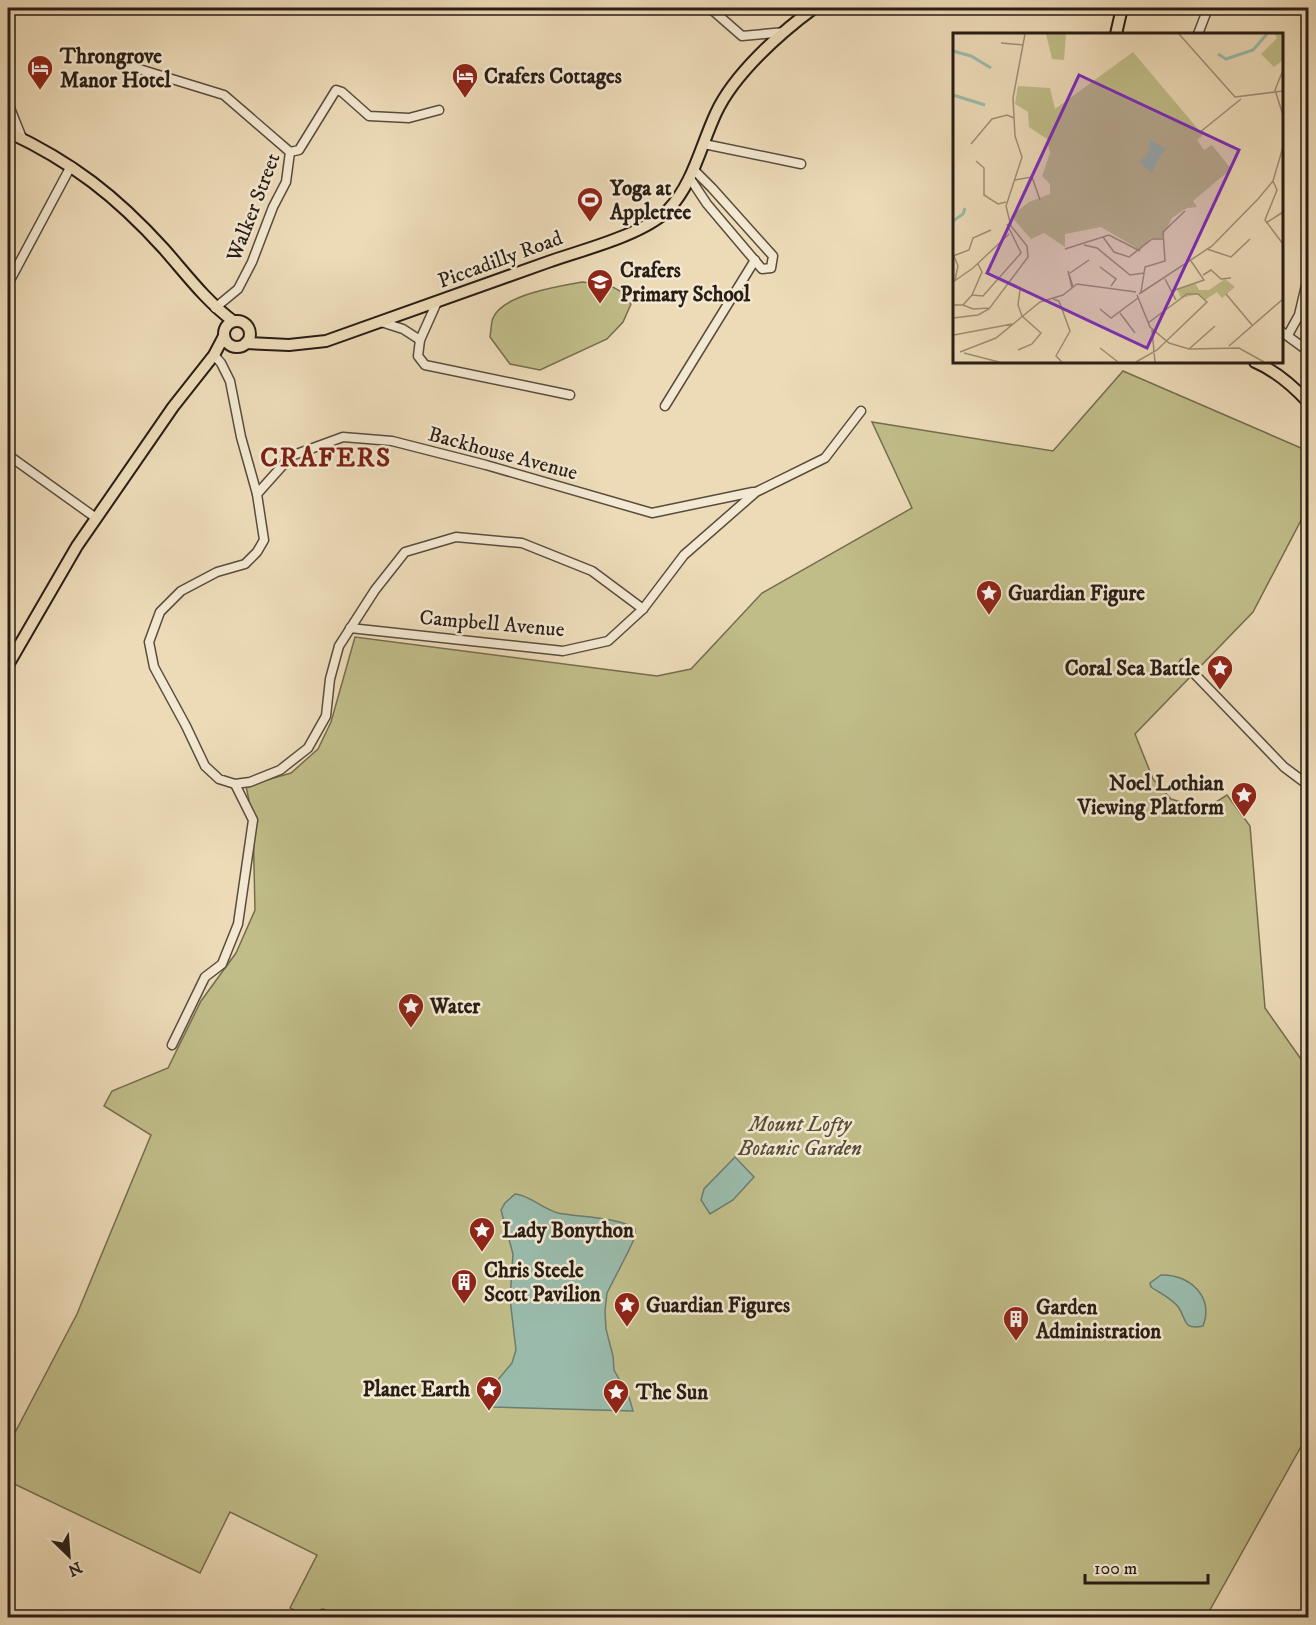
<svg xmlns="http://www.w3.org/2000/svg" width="1316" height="1625" font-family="'IM FELL DW Pica',serif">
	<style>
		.green { fill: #c0bd89; stroke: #746d4f; stroke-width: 1.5 }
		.water { fill: #9abbab; stroke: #6c7c6f; stroke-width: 1.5 }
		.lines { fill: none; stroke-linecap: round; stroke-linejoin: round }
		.minor-casing { stroke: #594c3e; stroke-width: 11 }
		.major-casing { stroke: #281d15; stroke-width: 14 }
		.minor { stroke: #f3e8d1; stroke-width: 8 }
		.major { stroke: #eddbb8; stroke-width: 10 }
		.labels { text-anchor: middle; stroke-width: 5; stroke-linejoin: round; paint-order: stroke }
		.poi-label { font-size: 21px; font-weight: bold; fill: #281d15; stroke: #f3e8d1; text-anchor: start }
		.street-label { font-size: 21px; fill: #281d15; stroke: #f3e8d1 }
		.park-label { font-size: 21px; font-style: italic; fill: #564d38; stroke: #f3e8d1 }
		.district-label { font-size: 27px; font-weight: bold; letter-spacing: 1.5px; fill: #7a1f14; stroke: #f3e8d1 }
		.inset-river { fill: none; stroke: #9abbab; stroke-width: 3 }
		.inset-road { fill: none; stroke: #9e8f77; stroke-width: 1.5 }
		.view { fill: #7b2cbf; fill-opacity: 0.15; stroke: #7b2cbf; stroke-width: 3 }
		.inset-edge { fill: none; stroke: #281d15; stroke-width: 3 }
	</style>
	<rect width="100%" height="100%" fill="#eddbb8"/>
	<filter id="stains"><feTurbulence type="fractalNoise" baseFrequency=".00333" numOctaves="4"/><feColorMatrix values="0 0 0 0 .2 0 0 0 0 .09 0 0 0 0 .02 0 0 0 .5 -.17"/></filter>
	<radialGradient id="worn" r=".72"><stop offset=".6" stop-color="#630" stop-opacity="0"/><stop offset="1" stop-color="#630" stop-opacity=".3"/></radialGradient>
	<g class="green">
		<path d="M 582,282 C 604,285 619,283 631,304 L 623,322 L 607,339 L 540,370 L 510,364 L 490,337 C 491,331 491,323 493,318 C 502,295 559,286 582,282 Z"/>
		<polygon points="1123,371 1308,451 1308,507 1253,612 1135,734 1153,779 1171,799 1205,809 1227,795 1250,826 1265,1008 1308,1069 1308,1434 1206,1617 308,1617 290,1608 317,1555 230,1512 200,1573 8,1481 8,1446 77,1314 151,1135 104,1106 112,1091 168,1068 201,1001 236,953 255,910 253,820 246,786 291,773 318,749 331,722 355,637 657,676 691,669 762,593 912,508 872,422 1053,451"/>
	</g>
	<g class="water">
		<polygon points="735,1157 754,1177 733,1200 710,1214 701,1200 704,1189"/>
		<path d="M 515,1194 C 530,1195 542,1209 558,1213 C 577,1217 621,1217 635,1229 L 634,1239 L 628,1252 L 607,1293 L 605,1311 L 606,1329 L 613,1356 L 614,1370 L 629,1397 L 633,1411 L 493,1407 L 484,1401 L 485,1395 L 512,1363 L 516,1350 L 510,1299 L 513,1254 L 501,1210 L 505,1203 Z"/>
		<path d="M 1161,1275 C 1190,1274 1214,1297 1203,1326 C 1183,1330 1187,1321 1179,1308 C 1173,1299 1160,1293 1151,1287 L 1150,1283 Z"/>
	</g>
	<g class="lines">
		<g class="minor-casing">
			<g id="minor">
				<polyline points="710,8 742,36 785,32"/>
				<polyline points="1198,34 1208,8"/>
				<polyline points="123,64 224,95 290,152"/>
				<polyline points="8,103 22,138"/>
				<polyline points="704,144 801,164"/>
				<polyline points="689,177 707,204 762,269 771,268 773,256 712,188 693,169"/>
				<polyline points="8,284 71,166"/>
				<polyline points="437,302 420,340 418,356 425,365 570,395"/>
				<polyline points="215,308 238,289 252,262 273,207 286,182 290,152 299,150 336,90 342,92 369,116 409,118 439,110"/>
				<polyline points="381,322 403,329 420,340"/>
				<polyline points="1282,332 1308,351"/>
				<polyline points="1288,335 1299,315 1308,277"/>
				<polyline points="214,355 221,363 230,381 241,437 257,494 264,540 257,552 245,564 217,572 181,591 160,612 149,642 154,667 186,726 205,766 219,779 235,784 250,782 280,770 308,748 326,716 330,679 339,646 375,590 405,552 456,537 522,543 592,571 643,609"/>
				<polyline points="665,406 755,260"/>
				<polyline points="8,455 96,518"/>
				<polyline points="257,494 291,456 343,437 392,441 486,465 652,513 753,492"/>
				<polyline points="350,628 563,651 608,641 643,609 684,555 756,492 825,458 861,411"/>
				<polyline points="1184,663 1284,767 1308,785"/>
				<polyline points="172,1045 205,977 222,964 238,924 253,820 235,784"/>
				<polyline points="321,1618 323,1614"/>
			</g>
		</g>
		<g class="major-casing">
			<g id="major">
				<polyline points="1116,34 1122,8"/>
				<path d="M 8,132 C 72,162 116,196 164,249 C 186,274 206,301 233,321"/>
				<circle cx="237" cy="334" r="13"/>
				<path d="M 246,343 L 289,345 L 326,341 C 400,315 474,289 548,262 C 582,250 643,235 668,210 C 693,184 701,145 716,113 C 734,74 780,33 814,8"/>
				<path d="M 1255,362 C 1274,370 1294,387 1308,402"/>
				<polyline points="8,665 77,546 173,407 214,355 224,336"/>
			</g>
		</g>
		<use href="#minor" class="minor"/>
		<use href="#major" class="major"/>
	</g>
	<defs>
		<g id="hotel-pin" transform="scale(1.35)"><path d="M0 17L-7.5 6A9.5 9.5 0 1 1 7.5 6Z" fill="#8f2418" stroke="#f3e8d1"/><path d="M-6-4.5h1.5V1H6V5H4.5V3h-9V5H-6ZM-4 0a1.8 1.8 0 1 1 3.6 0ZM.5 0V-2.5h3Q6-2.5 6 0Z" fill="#fff"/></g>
		<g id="stadium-pin" transform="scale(1.35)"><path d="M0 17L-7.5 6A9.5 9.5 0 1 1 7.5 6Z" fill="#8f2418" stroke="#f3e8d1"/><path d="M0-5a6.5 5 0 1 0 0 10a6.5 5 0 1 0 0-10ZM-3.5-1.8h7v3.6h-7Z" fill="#fff"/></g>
		<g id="school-pin" transform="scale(1.35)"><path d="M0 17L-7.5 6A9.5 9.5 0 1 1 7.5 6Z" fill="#8f2418" stroke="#f3e8d1"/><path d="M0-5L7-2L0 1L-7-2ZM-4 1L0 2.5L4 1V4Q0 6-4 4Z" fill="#fff"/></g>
		<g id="sight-pin" transform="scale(1.35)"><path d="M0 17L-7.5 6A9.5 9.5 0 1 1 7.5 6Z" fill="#8f2418" stroke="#f3e8d1"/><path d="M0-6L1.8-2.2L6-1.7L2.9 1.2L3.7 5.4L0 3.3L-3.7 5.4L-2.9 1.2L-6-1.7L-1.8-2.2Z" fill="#fff"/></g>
		<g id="building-pin" transform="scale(1.35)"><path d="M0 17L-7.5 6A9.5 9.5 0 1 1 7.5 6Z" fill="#8f2418" stroke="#f3e8d1"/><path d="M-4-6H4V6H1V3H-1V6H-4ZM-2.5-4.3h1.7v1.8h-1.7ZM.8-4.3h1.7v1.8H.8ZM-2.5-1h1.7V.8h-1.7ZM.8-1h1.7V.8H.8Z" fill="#fff"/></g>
	</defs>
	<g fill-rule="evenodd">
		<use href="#hotel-pin" x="40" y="68"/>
		<use href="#hotel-pin" x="465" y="76"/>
		<use href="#stadium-pin" x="590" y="200"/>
		<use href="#school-pin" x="600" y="282"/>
		<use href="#sight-pin" x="989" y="593"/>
		<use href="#sight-pin" x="1220" y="668"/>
		<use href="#sight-pin" x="1244" y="795"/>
		<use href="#sight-pin" x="411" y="1006"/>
		<use href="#sight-pin" x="482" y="1230"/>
		<use href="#building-pin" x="464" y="1282"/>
		<use href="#sight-pin" x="627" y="1305"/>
		<use href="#building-pin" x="1016" y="1319"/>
		<use href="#sight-pin" x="489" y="1389"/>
		<use href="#sight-pin" x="616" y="1392"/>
	</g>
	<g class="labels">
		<g class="poi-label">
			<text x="60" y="63">Throngrove<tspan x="60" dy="24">Manor Hotel</tspan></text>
			<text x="484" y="83">Crafers Cottages</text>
			<text x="610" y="195">Yoga at<tspan x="610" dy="24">Appletree</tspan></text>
			<text x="620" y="277">Crafers<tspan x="620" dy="24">Primary School</tspan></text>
			<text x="1008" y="600">Guardian Figure</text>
			<text x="1200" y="675" text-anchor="end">Coral Sea Battle</text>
			<text x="1224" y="790" text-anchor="end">Noel Lothian<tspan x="1224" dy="24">Viewing Platform</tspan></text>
			<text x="430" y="1013">Water</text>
			<text x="502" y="1237">Lady Bonython</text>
			<text x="484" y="1277">Chris Steele<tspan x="484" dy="24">Scott Pavilion</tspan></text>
			<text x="646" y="1312">Guardian Figures</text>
			<text x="1036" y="1314">Garden<tspan x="1036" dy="24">Administration</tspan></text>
			<text x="470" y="1396" text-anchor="end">Planet Earth</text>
			<text x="636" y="1399">The Sun</text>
		</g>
		<g class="street-label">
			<text transform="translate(253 207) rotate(-69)" y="7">Walker Street</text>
			<text transform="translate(500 259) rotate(-20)" y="7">Piccadilly Road</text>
			<text transform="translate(503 453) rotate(15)" y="7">Backhouse Avenue</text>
			<text transform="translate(492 623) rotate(5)" y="7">Campbell Avenue</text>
		</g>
		<g class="park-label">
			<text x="800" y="1131">Mount Lofty<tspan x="800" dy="24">Botanic Garden</tspan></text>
		</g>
		<g class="district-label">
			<text x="326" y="466">CRAFERS</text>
		</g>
	</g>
	<g transform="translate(953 33)">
		<rect width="330" height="330" fill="#eddbb8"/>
		<path d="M 113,1 L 111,27 L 99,26 L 93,1 ZM 322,1 L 330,1 L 330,27 L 321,34 L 308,21 L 324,5 ZM 180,19 L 250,102 L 244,107 L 251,117 L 259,112 L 278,136 L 240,168 L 244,174 L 234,175 L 219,185 L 209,205 L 198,205 L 187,217 L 148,194 L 112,201 L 112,214 L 91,200 L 78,206 L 58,183 L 76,169 L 97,161 L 97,151 L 89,143 L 97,120 L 94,106 L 76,94 L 75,79 L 62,71 L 65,53 L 97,55 L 102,76 ZM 272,246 L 282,254 L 269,265 L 264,259 L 252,267 L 245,261 L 228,265 L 224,256 L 242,250 L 246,257 L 256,257 Z" fill="#c0bd89"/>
		<path d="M 197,107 L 214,116 L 208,121 L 199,140 L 186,129 L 195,121 Z" fill="#9abbab"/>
		<path class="inset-river" d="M 0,18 L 18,23 L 38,35M 265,21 L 273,26 L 300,17 L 314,1M 0,62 L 32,72M 0,188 L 10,181 L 12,175"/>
		<path class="inset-road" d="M 226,1 L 282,64 L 330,58M 48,10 L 70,12M 330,37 L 322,57 L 330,82M 246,100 L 288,66M 18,111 L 39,86 L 54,82 L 61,85M 23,128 L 31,135 L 31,162 L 45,171 L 53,169M 62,147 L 79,144 L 87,167M 320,148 L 324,157 L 312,187 L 330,211M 313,190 L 330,179M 150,204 L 161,219 L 176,224 L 199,206 L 210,206M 131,212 L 144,215 L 177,242 L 191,240M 112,216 L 156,202 L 187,218M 254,216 L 278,224 L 297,206M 0,223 L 16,217 L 20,205 L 38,197M 1,223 L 5,233 L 2,247M 147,234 L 163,246 L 158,253M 117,240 L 136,227M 250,242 L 258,237 L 268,246 L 278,245M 212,246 L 223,267M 0,249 L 20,235 L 56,201M 119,255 L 115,238 L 120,254M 219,258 L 251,247 L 238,228M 188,259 L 192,234 L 212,228 L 210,199 L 232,178M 186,261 L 259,213 L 305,166 L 320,148 L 330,114M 273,261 L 299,292M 19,262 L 30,263 L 68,220 L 54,191M 19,262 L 29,239 L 25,231M 184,262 L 197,294 L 216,310 L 236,316 L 286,315 L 311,329M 100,266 L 106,268 L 117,298 L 103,323 L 109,329M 0,272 L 10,272 L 19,262M 10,272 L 20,276 L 37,275M 147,276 L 158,285 L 185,265M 167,280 L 182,300M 0,285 L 25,282 L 36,276 L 75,224 L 74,213 L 58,193 L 53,173 L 69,124 L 62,103 L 60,65 L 72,1M 199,297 L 202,329M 1,302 L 59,291M 276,313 L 330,266M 147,315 L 165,329M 236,316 L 262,293M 65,317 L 79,311 L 88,300 L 69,283 L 65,272 L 67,257M 7,319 L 43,305 L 87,269 L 110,262 L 124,251 L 183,259M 11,320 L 46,329M 183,329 L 204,317 L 254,269 L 245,261 L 234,261 L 195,290"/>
		<path class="view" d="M 126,42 L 286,117 L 194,315 L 34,240 Z"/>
		<rect width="330" height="330" class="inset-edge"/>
	</g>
	<rect width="1316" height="1625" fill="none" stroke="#eddbb8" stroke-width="30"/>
	<rect x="9" y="9" width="1298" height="1607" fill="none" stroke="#281d15" stroke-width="3"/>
	<rect x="15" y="15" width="1286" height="1595" fill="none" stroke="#281d15" stroke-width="1.5"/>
	<g transform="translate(69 1556) rotate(155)" stroke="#f3e8d1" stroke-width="4.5" paint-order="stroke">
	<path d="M0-4.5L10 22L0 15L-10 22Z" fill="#281d15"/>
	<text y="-9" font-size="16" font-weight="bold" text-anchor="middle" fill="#281d15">N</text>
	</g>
	<path d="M1085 1574v9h123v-9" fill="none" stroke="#281d15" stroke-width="3"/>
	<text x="1094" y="1574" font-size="18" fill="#281d15" stroke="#f3e8d1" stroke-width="4.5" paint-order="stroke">100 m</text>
	<rect width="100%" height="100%" filter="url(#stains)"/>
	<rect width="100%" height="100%" fill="url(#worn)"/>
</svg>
